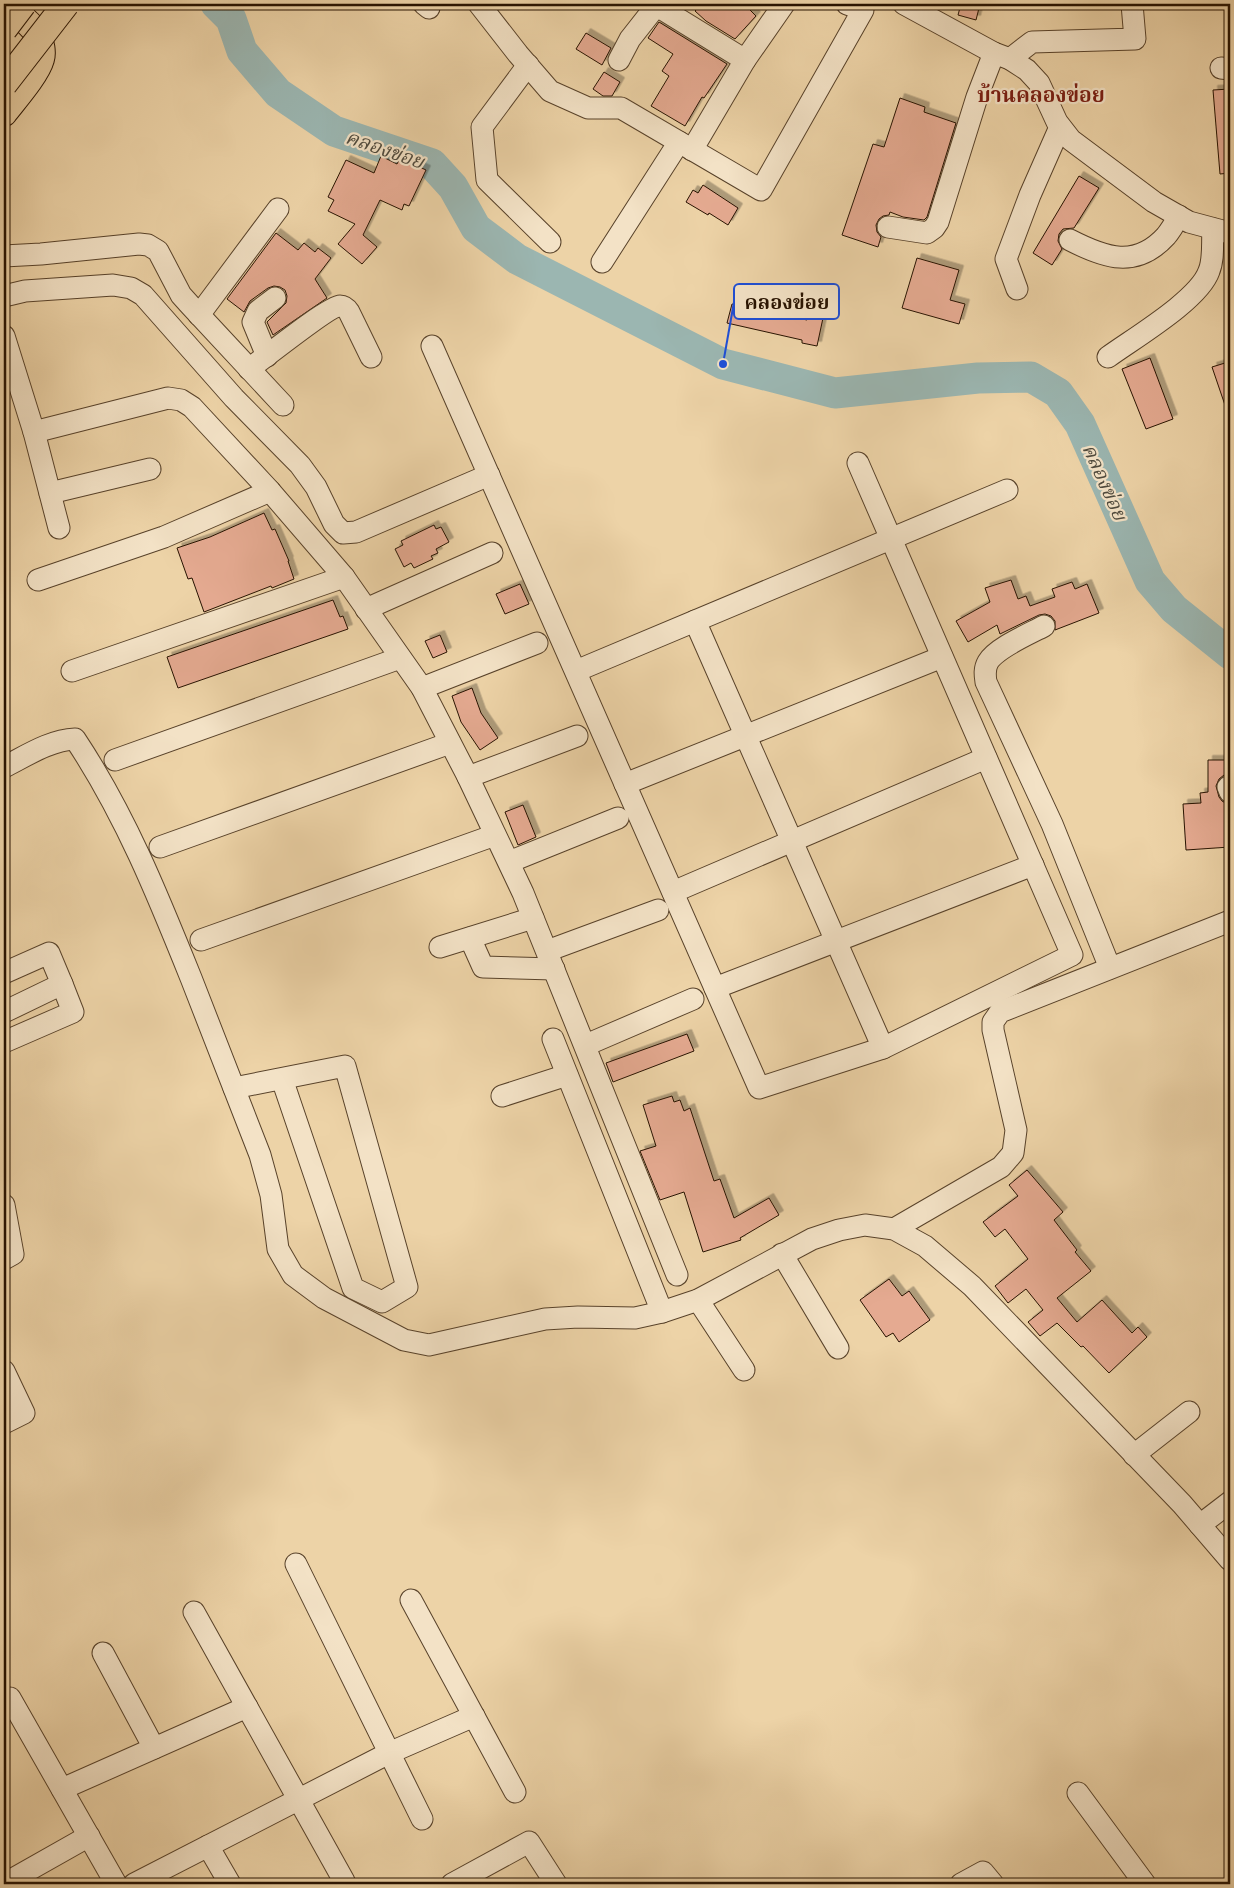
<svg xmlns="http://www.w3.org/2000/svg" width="1234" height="1888" font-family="'EB Garamond','Noto Serif Thai',serif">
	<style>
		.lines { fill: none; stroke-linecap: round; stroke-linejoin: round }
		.river { stroke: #9bb6b1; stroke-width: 31 }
		.building { fill: #e5aa91; stroke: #271200; filter: url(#shadow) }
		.minor-casing { stroke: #58422a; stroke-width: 23 }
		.major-casing { stroke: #271200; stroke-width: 28 }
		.minor { stroke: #f3e2c6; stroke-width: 21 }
		.major { stroke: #edd3a7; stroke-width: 26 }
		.major-bridge-casing { stroke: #271200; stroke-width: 28; stroke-linecap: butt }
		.major-bridge { stroke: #edd3a7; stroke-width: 26 }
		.labels { text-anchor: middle; stroke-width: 4.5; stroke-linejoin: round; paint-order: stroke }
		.water-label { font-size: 20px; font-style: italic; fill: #504b3e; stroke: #f3e2c6 }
		.quarter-label { font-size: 21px; font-weight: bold; fill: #7a1f14; stroke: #f3e2c6 }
		.leader { fill: none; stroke: #1d4ed8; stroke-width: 2 }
		.callout-dot { fill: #1d4ed8; stroke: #f3e2c6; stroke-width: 2 }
		.callout { fill: #f3e2c6; stroke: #1d4ed8; stroke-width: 2 }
		.callout-label { font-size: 20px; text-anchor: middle; font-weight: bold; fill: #271200 }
	</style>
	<defs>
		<filter id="shadow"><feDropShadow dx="4.5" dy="-4.5" stdDeviation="0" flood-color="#0004"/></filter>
	</defs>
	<rect width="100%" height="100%" fill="#edd3a7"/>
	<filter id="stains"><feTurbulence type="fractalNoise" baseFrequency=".004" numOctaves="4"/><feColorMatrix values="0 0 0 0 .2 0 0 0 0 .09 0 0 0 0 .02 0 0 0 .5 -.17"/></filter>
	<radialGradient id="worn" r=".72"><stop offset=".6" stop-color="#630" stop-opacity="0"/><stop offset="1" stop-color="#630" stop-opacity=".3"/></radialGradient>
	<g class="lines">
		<polyline class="river" points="216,4 231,19 242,51 278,93 334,131 432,164 453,187 476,228 517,259 723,364 835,393 978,378 1031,377 1058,393 1080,424 1150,581 1174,609 1230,654"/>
	</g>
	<g class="building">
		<polygon points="702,4 755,4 750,10 756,16 735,39 706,21 695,11"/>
		<polygon points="961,4 980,4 976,20 958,15"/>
		<polygon points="659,22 727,64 704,98 702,97 685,126 651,106 669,76 662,71 673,54 648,38"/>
		<polygon points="586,33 611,48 602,65 576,49"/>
		<polygon points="604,72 620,82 612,96 603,96 593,89"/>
		<polygon points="1230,89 1230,173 1220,174 1213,90"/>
		<polygon points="900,98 925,107 924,112 956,123 927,217 924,220 903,217 890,212 889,215 883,216 879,219 876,225 877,232 881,237 878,247 842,235 873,144 884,147"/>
		<polygon points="381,156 397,164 400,158 426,170 409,206 404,204 402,210 380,200 363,235 377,247 362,264 338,244 355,224 328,211 334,200 328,197 346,160 374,173"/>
		<polygon points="1079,176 1099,188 1074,228 1063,229 1059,234 1058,241 1062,249 1052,265 1033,253"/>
		<polygon points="703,185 738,208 728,225 709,213 708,215 686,202 693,190 698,193"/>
		<polygon points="276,233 298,250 304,243 315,252 318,248 331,258 315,279 327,298 273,335 267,322 286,303 287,296 285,290 280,287 274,286 268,288 250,301 244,312 227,299"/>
		<polygon points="917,258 959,270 950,300 965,304 959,324 902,308"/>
		<polygon points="732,304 807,320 808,315 823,318 817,346 802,343 802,340 727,323"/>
		<polygon points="1150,358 1173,419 1146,429 1122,369"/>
		<polygon points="1225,363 1230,378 1230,413 1228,414 1212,367"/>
		<polygon points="264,513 272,530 275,529 289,561 288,561 294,579 272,588 271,586 204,612 192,578 188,579 177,548 210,537"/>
		<polygon points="434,525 436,529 441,527 449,542 436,549 438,553 431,556 433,559 414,568 411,563 404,567 395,549 403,545 401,541"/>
		<polygon points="1011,580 1018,599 1026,596 1030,606 1055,597 1052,589 1072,582 1075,589 1087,584 1099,613 1055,630 1055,621 1051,616 1045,614 1039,615 1000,634 997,625 968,642 956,621 990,602 985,588"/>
		<polygon points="520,584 529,604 505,614 496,594"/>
		<polygon points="333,600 340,617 343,616 348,629 178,688 167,657"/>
		<polygon points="440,635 447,652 433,658 425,641"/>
		<polygon points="472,688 481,713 498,738 480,750 461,722 452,696"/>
		<polygon points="1208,760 1230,760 1230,775 1224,775 1219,779 1216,786 1219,797 1222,801 1227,804 1228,812 1230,812 1230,847 1186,850 1183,804 1201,803 1200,793 1208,792"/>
		<polygon points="523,805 536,837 518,845 505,812"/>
		<polygon points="687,1034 694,1051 613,1082 606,1063"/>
		<polygon points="672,1096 674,1102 680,1100 684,1111 690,1108 714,1181 720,1179 734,1218 769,1198 779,1215 740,1238 741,1240 703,1252 684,1192 660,1200 640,1151 656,1146 643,1105"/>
		<polygon points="1027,1170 1063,1212 1054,1220 1077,1250 1075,1252 1091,1271 1057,1298 1077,1322 1102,1300 1132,1333 1138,1327 1147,1337 1109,1373 1083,1346 1081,1347 1057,1323 1040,1336 1028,1322 1043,1310 1026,1289 1008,1303 995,1286 1028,1259 1005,1229 995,1237 983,1222 1018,1196 1009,1185"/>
		<polygon points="889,1279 902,1296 909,1291 930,1320 899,1342 893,1333 886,1337 860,1300"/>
	</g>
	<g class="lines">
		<g class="minor-casing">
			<g id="minor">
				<polyline points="424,4 429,8"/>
				<polyline points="479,4 518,54 550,91 588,108 621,108 761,190 863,10 847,4"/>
				<polyline points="654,4 745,60 784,4"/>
				<polyline points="904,4 994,53 1010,59 1027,70 1039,83 1057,122 1071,140 1154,202 1189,222 1230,233"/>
				<polyline points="1010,59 1032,42 1135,39 1132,4"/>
				<polyline points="619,60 630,39 656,6"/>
				<polyline points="528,65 482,127 487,180 550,242"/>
				<polyline points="1221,68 1230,69"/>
				<polyline points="692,150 745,60"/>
				<polyline points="888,227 927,233 934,228 938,222 977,97 994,53"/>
				<path d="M 1070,240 C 1105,258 1136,269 1166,236 C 1171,230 1175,223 1179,216"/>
				<polyline points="4,256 41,254 139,244 148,245 158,251 181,295 190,305 283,405"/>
				<polyline points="602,262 679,142"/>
				<polyline points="1017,289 1006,259 1030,195 1060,127"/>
				<polyline points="4,296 25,291 113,285 131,288 143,295 234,398 300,465 316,487 334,524 343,533 356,532 489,475"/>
				<polyline points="199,315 278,209"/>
				<polyline points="4,336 34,432 168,398 181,400 192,407 270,491 344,577 422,688 468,777 523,893 677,1275"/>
				<polyline points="432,346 759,1088 883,1048 1072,955 858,463"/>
				<polyline points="267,356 253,322 258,311 275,298"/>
				<path d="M 1108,357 C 1134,338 1199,300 1209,271 C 1214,259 1212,243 1213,229"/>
				<path d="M 249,369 C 263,359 329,306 340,306 C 345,306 347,309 349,312 L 371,357"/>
				<polyline points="34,432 59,528"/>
				<polyline points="50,493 150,469"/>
				<polyline points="38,580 164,537 270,491"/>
				<polyline points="366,609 492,553"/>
				<polyline points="695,621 883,1048"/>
				<path d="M 1044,626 C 1029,634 996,648 988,662 C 984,669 985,675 986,682 L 1052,824 L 1110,968"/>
				<polyline points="72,671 344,577"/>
				<polyline points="576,671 1007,490"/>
				<polyline points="422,688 537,643"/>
				<polyline points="115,760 400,658"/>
				<path d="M 4,767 C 26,756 50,740 75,739 C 125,814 158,896 191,978 C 214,1037 237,1096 260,1155 L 271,1195 L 278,1249 L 293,1275 L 324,1298 L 404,1340 L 429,1345 L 545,1319 L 578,1317 L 635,1318 L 662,1312 L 698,1300 L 812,1239 L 839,1230 L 865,1225 L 894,1229 L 925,1246 L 972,1286 L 1182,1504 L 1230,1560"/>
				<polyline points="468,777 577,736"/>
				<polyline points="625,784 942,657"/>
				<polyline points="1228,787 1230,792"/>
				<polyline points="160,847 450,743"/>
				<polyline points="509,862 618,818"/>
				<polyline points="673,892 986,758"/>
				<polyline points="470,938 483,967 554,969"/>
				<polyline points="201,940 495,835"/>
				<polyline points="440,947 533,918"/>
				<polyline points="547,951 658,910"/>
				<polyline points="4,973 49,953 62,984 4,1012"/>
				<polyline points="715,988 1033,865"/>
				<polyline points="553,1039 662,1312"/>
				<polyline points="4,1042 73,1012 62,984"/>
				<polyline points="586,1045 693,999"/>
				<polyline points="234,1088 345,1066 407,1287 382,1302 353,1288 282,1079"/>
				<polyline points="502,1096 567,1075"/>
				<polyline points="4,1205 13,1254 4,1259"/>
				<polyline points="894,1229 1001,1167 1013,1153 1016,1130 993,1030 993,1022 1000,1012 1230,921"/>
				<polyline points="782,1254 838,1348"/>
				<polyline points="698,1300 744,1370"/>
				<polyline points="4,1371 24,1413 4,1423"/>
				<polyline points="1134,1455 1189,1412"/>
				<polyline points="1200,1525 1230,1502"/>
				<polyline points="296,1564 422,1819"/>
				<polyline points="411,1600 515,1792"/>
				<polyline points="194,1612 344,1881"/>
				<polyline points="103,1653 154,1748"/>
				<polyline points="10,1698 116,1884"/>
				<polyline points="62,1789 247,1707"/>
				<polyline points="1078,1793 1145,1884"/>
				<polyline points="208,1846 230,1884"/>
				<polyline points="4,1884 89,1836"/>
				<polyline points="134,1884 389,1753 474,1716"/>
				<polyline points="452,1884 529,1842 556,1884"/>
				<polyline points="961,1884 983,1872 993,1884"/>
			</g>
		</g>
		<g class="major-casing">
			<path id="major" d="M 4,113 C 14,100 37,74 41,59 C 43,53 41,42 38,36 C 32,23 15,13 5,4"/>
		</g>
		<use href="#minor" class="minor"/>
		<use href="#major" class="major"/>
		<g class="major-bridge-casing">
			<g id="major-bridge">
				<polyline points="4,29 23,4"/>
				<polyline points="4,84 66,4"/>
			</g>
		</g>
		<use href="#major-bridge" class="major-bridge"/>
	</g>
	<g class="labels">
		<g class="water-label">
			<text transform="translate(385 149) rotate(19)" y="7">คลองข่อย</text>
			<text transform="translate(1105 482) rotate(66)" y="7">คลองข่อย</text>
		</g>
		<g class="quarter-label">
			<text x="1041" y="102">บ้านคลองข่อย</text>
		</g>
	</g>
	<path class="leader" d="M723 364L734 302"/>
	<circle class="callout-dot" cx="723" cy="364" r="5"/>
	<rect class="callout" x="734" y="284" width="105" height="35" rx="5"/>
	<g class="callout-label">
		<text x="787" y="309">คลองข่อย</text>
	</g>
	<rect width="1234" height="1888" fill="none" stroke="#edd3a7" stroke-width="20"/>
	<rect x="5" y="5" width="1224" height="1878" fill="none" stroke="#271200" stroke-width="2.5"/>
	<rect x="10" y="10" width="1214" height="1868" fill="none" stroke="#271200"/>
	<rect width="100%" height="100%" filter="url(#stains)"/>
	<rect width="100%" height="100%" fill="url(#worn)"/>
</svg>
